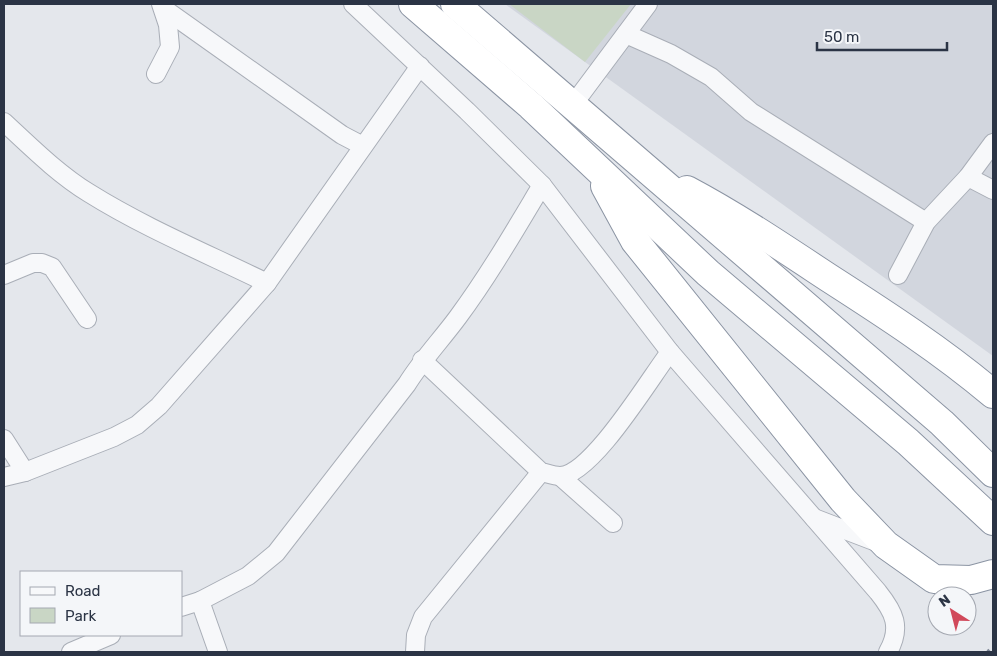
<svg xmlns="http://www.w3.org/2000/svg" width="997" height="656" font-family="Rubik,sans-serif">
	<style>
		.built { fill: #d2d6de }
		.green { fill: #c9d6c5 }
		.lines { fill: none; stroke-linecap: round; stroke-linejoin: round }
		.street-casing { stroke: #a9aeb7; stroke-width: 20 }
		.highway-casing { stroke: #8b94a3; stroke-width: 30 }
		.street { stroke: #f7f8fa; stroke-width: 18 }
		.highway { stroke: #fff; stroke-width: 28 }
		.rail { stroke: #7d8696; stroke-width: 4; stroke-dasharray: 2.5 5; stroke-linecap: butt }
	</style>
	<rect width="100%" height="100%" fill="#e4e7ec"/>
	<polygon class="built" points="505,4 993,4 993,356 585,62"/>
	<polygon class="green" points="509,4 631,4 585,62"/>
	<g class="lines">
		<g class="street-casing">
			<g id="street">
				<path d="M 353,4 L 467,111 L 542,185 L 670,352 L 878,592 C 894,612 902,627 888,652"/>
				<polyline points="163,8 342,135 363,146"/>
				<polyline points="626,34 671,54 711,77 751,112 926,222"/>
				<polyline points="156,74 170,47 168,25 161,4"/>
				<polyline points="572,106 648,4"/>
				<path d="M 4,122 C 31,147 58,174 89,193 C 145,228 208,254 267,283"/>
				<polyline points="968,177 993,190"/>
				<polyline points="4,275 33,263 42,263 52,267 87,319"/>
				<polyline points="898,275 926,222 968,177 993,143"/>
				<path d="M 422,360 L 541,472 C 546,473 554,476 560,476 C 592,475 650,378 670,352"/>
				<polyline points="4,439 25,472"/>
				<polyline points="560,476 613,523"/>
				<polyline points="4,477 25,472 114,437 137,425 159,406 267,283 420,66"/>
				<polyline points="814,518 879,543"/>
				<polyline points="200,601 218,652"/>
				<path d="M 181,607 L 200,601 L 248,576 L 276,553 L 407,384 C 422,360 441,340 458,317 C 489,275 515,230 542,185"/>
				<polyline points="71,652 111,635"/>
				<polyline points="415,652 416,635 423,617 541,472"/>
			</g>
		</g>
		<g class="highway-casing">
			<g id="highway">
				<polyline points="413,4 531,106 708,273 908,442 993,521"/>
				<polyline points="455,4 942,423 993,473"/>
				<polyline points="605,186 635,241 843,500 886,545 934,579 971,580 993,574"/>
				<path d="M 687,190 C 736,216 782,247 829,278 C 885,314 942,351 993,394"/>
			</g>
		</g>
		<use href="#street" class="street"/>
		<use href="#highway" class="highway"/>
		<polyline class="rail" points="988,652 993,647"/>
	</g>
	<rect width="997" height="656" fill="none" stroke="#2b3445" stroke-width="10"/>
	<rect x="20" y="571" width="162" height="65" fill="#f4f6f9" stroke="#a4a8b1"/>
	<rect x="30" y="587" width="25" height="8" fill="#f7f8fa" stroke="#a4a8b1"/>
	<text x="65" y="596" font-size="15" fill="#2b3445">Road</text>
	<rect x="30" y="608" width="25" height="15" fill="#c9d6c5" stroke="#a4a8b1"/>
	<text x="65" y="621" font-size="15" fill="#2b3445">Park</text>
	<g transform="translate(952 611) rotate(324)"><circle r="24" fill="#f4f6f9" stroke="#a4a8b1"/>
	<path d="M0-4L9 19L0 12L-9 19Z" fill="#d1495b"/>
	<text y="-8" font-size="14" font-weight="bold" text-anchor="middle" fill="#2b3445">N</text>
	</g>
	<path d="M817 42v8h130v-8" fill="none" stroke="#2b3445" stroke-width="2.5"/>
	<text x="824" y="42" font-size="15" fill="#2b3445" stroke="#f4f6f9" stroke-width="4" paint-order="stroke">50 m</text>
</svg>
